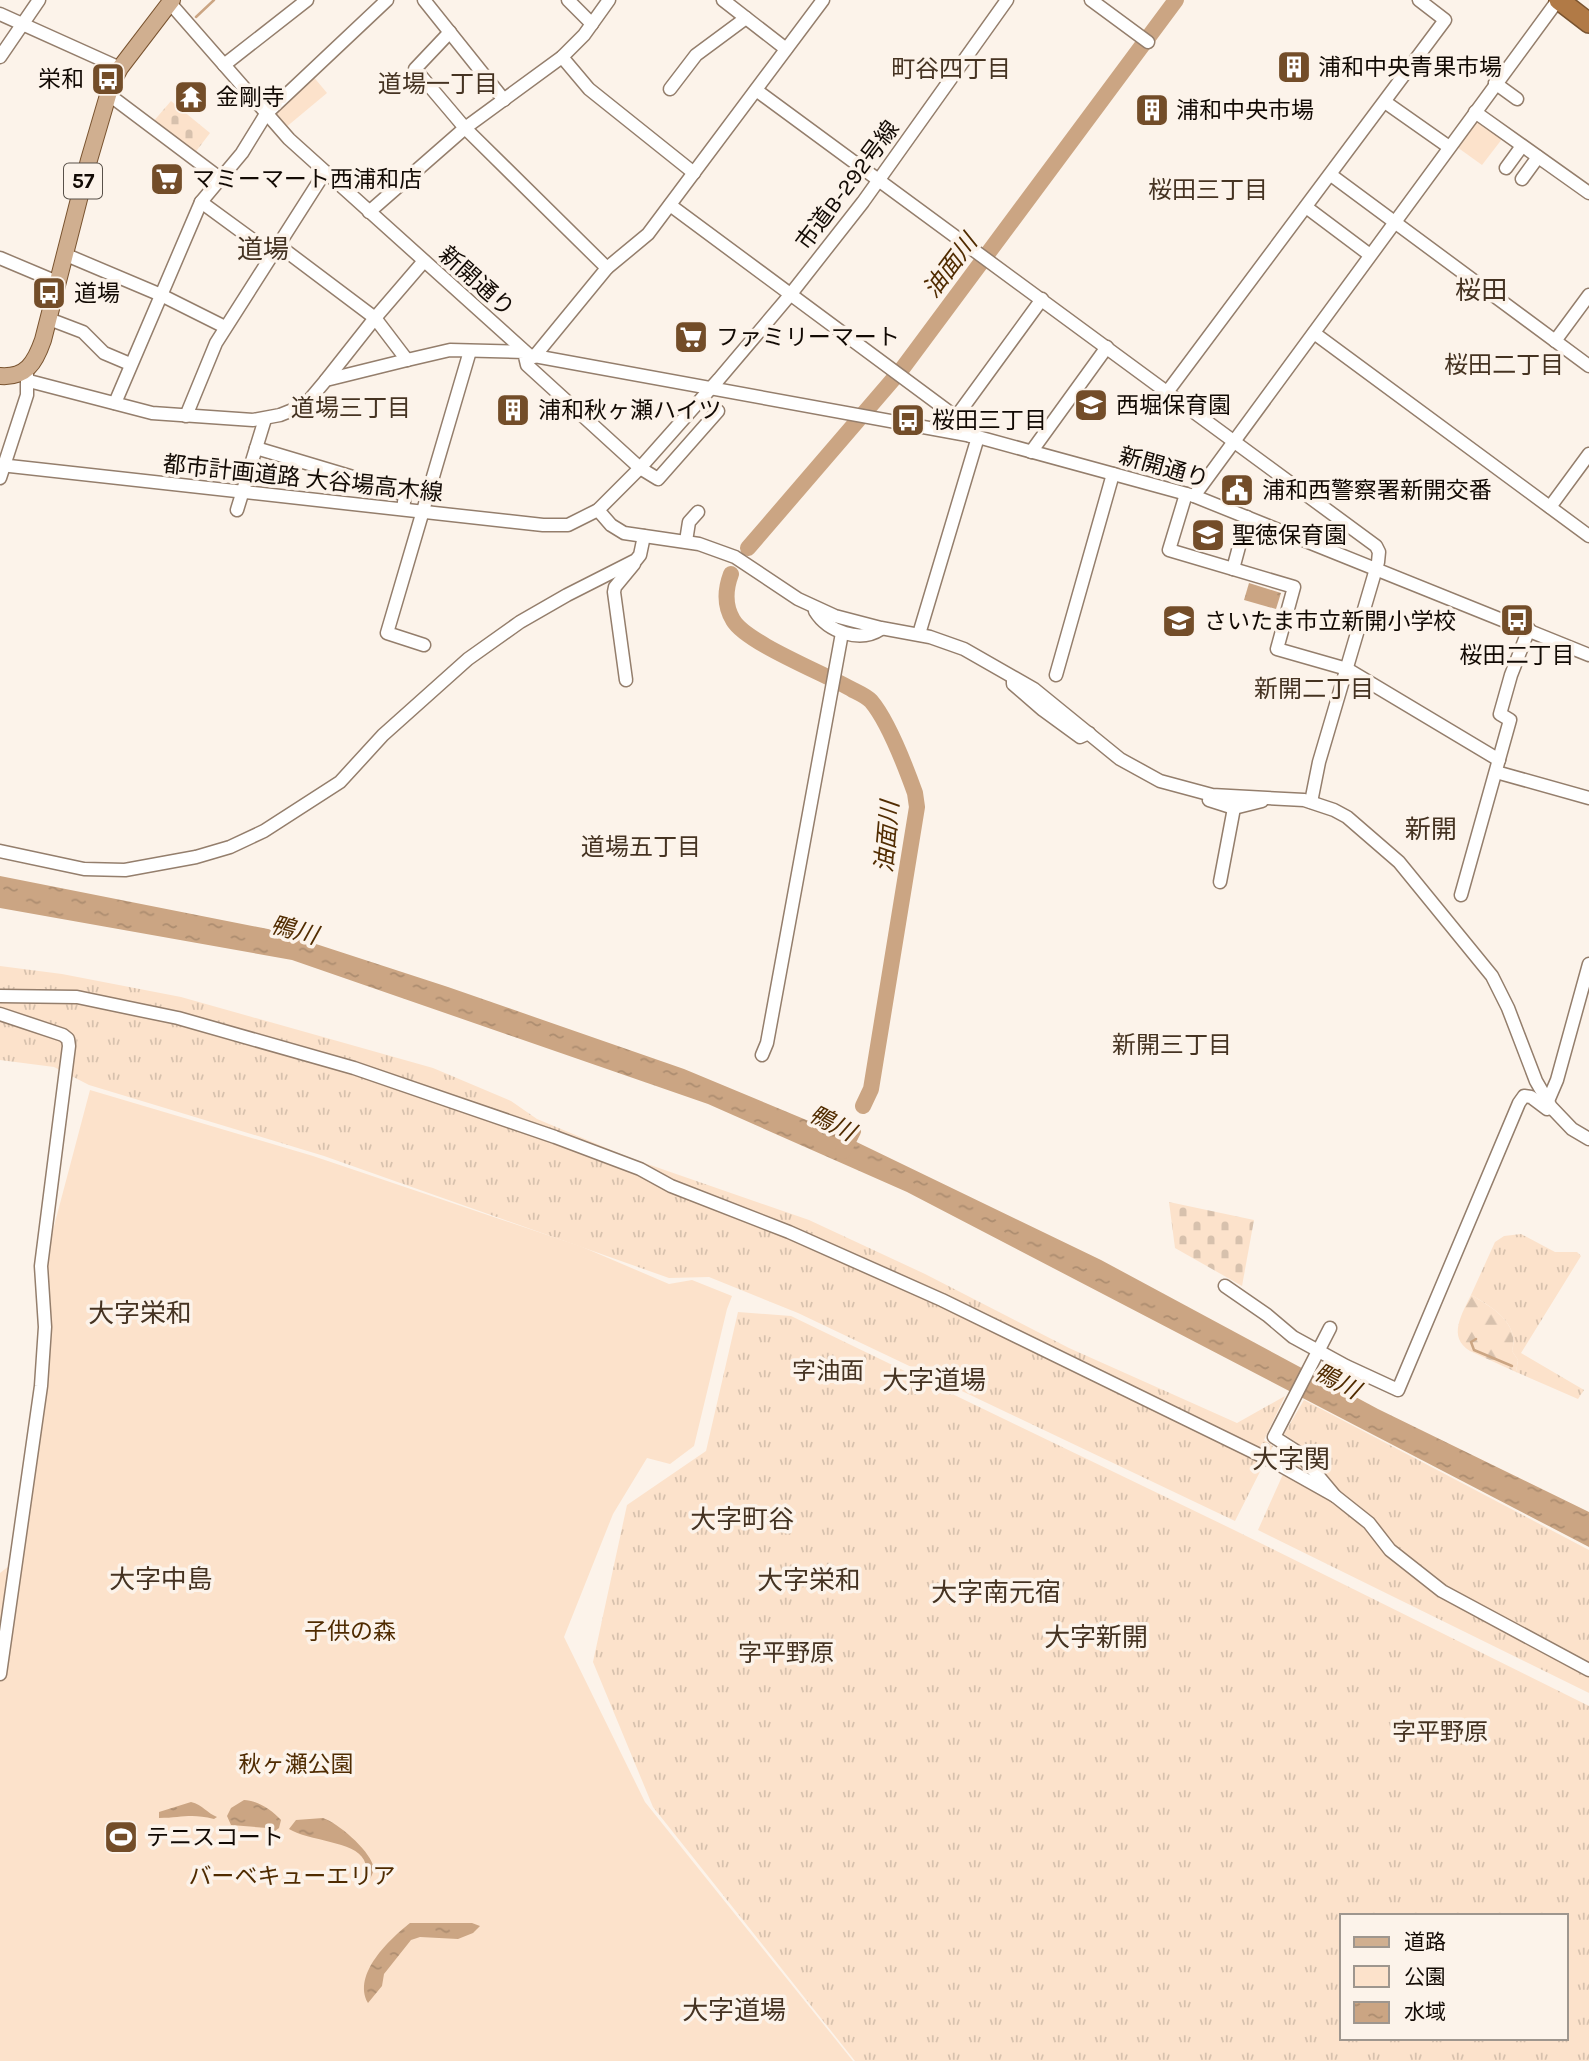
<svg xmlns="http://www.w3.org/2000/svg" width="1589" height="2061" font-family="Karla,'Noto Sans JP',sans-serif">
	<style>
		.grass { fill: url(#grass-tufts); fill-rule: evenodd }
		.forest { fill: url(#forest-firs) }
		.cemetery { fill: url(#cemetery-stones) }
		.park { fill: #fce2cb }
		.water { fill: url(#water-ripples) }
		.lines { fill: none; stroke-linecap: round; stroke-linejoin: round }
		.stream { stroke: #cba583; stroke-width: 2.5 }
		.river { stroke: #cba583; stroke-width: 16 }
		.minor-casing { stroke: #947e6c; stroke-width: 15 }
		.major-casing { stroke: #79532f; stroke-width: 18 }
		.highway-casing { stroke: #79532f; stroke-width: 22 }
		.minor { stroke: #fff; stroke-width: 12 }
		.major { stroke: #d0af90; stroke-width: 16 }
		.highway { stroke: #b17a46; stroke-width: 19 }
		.labels { text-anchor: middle; stroke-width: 7; stroke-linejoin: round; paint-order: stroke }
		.shield { fill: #fcf3ea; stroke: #585049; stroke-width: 2 }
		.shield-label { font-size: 21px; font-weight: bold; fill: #120a04 }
		.poi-label { font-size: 23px; fill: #120a04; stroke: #fcf3ea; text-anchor: start }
		.street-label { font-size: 23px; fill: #120a04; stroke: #fcf3ea }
		.park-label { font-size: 23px; fill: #4f2b00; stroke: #fcf3ea }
		.neighbourhood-label { font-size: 24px; fill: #453322; stroke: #fcf3ea }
		.water-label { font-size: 24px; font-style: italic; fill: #512c01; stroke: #fcf3ea }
		.quarter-label { font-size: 26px; fill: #453322; stroke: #fcf3ea }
	</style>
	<defs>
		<pattern id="grass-tufts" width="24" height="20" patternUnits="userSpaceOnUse" patternTransform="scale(1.75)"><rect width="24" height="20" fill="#fce2cb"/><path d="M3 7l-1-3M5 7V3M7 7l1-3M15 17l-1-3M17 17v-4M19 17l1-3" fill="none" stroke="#d7c1ad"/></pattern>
		<pattern id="forest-firs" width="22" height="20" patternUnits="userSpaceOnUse" patternTransform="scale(1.75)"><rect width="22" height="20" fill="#fce2cb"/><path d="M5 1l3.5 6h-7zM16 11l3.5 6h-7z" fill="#d7c1ad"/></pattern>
		<pattern id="cemetery-stones" width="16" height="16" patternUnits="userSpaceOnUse" patternTransform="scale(1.75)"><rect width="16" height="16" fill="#fce2cb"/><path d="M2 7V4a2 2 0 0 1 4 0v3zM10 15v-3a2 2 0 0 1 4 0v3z" fill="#d7c1ad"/></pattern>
		<pattern id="water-ripples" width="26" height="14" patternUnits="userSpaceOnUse" patternTransform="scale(1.75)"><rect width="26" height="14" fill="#cba583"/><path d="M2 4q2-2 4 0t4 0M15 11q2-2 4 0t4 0" fill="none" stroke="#ad8d70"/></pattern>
	</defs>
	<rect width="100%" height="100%" fill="#fcf3ea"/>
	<g class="grass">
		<polygon points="0,966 62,974 181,997 433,1068 511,1101 537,1119 633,1159 809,1220 925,1274 1069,1348 1237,1423 1285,1396 1264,1440 1273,1446 1235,1521 798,1313 709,1277 669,1278 324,1156 89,1085 54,1067 0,1060"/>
		<path d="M 1521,1234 L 1555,1252 L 1577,1252 L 1581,1256 L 1521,1353 L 1584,1390 L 1578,1399 L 1516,1372 L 1518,1360 L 1512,1351 C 1520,1323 1492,1307 1471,1295 L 1495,1242 L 1504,1236 Z"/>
		<path d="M 738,1312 L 791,1316 L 1232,1529 L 1589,1706 L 1589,2061 L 855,2061 L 653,1807 L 593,1662 L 627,1505 L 706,1451 ZM 1342,1916 L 1566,1916 L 1566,2038 L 1342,2038 Z"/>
		<polygon points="1304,1400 1589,1550 1589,1693 1258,1530 1297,1443 1284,1434"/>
	</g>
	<path class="forest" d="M 1471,1295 C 1492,1307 1520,1323 1512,1351 L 1518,1360 L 1516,1372 L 1470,1351 C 1447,1337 1462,1314 1471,1295 Z"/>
	<g class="cemetery">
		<polygon points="171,101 210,133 194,154 152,123"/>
		<polygon points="1169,1202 1254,1220 1242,1286 1175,1248"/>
	</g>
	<g class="park">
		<polygon points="312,75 327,93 285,128 274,115 275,109"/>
		<polygon points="1477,120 1502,139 1482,165 1457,147"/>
		<polygon points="90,1090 313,1156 580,1246 669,1284 692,1280 732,1296 727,1309 694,1446 670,1464 647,1458 613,1514 564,1637 645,1802 853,2061 0,2061 0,1573 18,1559 38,1429 44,1264"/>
	</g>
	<g class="water">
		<polygon points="1249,583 1281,593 1276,609 1244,600"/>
		<polygon points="0,876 273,930 448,987 684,1069 840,1134 1101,1260 1378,1409 1589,1512 1589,1547 907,1192 708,1104 292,960 0,908"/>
		<path d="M 244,1800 C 257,1800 272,1810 281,1820 L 279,1828 L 275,1831 L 267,1828 L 231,1825 L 227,1816 L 231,1808 Z"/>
		<path d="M 191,1802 C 203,1805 207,1813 217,1817 L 214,1819 C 190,1813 182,1818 159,1818 L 159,1812 Z"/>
		<path d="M 323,1818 C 338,1823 368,1849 373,1865 C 375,1870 371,1877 369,1881 C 367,1875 367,1866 364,1860 C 355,1841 308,1841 289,1829 L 296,1820 Z"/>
		<path d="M 410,1923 L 472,1923 L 480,1926 L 473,1933 L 458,1939 L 420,1937 L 411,1940 L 384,1974 L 382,1986 L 368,2003 C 352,1974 390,1939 410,1923 Z"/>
	</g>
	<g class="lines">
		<g class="stream">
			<polyline points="196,17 214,0"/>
			<polyline points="1476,1339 1471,1342 1474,1350 1512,1366"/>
		</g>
		<g class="river">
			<polyline points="748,548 902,369 1176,0"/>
			<path d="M 731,574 C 725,590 724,605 733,620 C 746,643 826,674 853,690 C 859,693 866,696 871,701 C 888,721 906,768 915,793 L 917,807 L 871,1089 L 863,1106"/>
			<polyline points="843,1151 853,1131"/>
		</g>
		<g class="minor-casing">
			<g id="minor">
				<polyline points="424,0 504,100"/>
				<polyline points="568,0 592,24"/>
				<polyline points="723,0 786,49"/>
				<polyline points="1091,0 1148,42"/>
				<polyline points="170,3 289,139 529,355 978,437 1194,496 1589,655"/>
				<polyline points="0,14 120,68"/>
				<polyline points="450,32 415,69 465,128 607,268"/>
				<polyline points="0,57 39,0"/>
				<polyline points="562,57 589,89 694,173"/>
				<polyline points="224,65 307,0"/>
				<polyline points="1495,83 1517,99"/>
				<polyline points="670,89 696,55 746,18"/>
				<polyline points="756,90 1376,546 1379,552 1378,562 1319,762 1311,802"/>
				<polyline points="108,94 221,179"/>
				<polyline points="1385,102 1449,147"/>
				<polyline points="1475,112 1589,193"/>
				<polyline points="1506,168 1522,146"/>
				<polyline points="1331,175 1589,366"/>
				<polyline points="1522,179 1538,157"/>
				<polyline points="201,202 272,254"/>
				<polyline points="670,205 956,417 970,436"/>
				<polyline points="1306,207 1370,255"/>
				<polyline points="369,212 465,128 562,57 584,35 609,0"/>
				<polyline points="278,245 375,318 407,360"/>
				<polyline points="64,254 161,295 225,327"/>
				<polyline points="0,258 57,282"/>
				<polyline points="49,319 83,332 104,353 130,364"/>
				<polyline points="1314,333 1589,536"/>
				<polyline points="1555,341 1589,295"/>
				<polyline points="534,357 607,268 648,234 823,0"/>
				<polyline points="326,380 375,318 424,261"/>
				<polyline points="29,381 152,413 253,420 280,415 305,405 326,380 407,360 450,350 524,352 527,365 640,468 658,479 718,411"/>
				<polyline points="1168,391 1445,20 1419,0"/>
				<polyline points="115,403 201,202 242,153 266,114 387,0"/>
				<polyline points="186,416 216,343 325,172"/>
				<polyline points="956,417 1042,299"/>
				<polyline points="256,448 373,483 405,495 403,509"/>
				<polyline points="1031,452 1107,347"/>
				<polyline points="0,465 543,525 568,525 598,510 640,468 719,379 790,295 863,202 1007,0"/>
				<polyline points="0,478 27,395 27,375"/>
				<polyline points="1186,494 1169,550 1294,587 1277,649 1347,669 1499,760"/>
				<polyline points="1194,496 1558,0"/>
				<polyline points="1550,507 1589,454"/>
				<polyline points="237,510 265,419"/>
				<polyline points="598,510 611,525 624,533 699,544 735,557 798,599 835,616 881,628 930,637 964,649 1034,689 1120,759 1160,781 1212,795 1304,800 1334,810 1347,817 1399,862 1492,976 1508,1008 1536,1081 1551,1107 1572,1129 1589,1139"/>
				<polyline points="686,541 689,522 698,512"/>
				<polyline points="1233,569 1247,517"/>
				<path d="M 815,611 C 828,632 860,643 881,629"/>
				<polyline points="919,634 978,437"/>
				<polyline points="424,645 387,633 470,351"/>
				<polyline points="1056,675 1113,474"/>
				<polyline points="1013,679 1013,684 1043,710 1080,737 1089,733"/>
				<polyline points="626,680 614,592 615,587 634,564"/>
				<polyline points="1496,772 1589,798"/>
				<polyline points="1209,800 1234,808 1262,801"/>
				<polyline points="0,851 84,869 125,870 196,857 230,847 264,831 340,782 383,735 468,659 520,622 567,595 636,560 640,555 644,536"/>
				<polyline points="1220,882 1234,808"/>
				<polyline points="1461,895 1510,720 1500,714 1511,675 1529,629"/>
				<polyline points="0,996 77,997 178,1018 354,1068 555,1137 640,1169 671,1186 789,1232 942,1300 1278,1464 1335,1496"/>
				<polyline points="0,1014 63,1035 68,1039 69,1046 41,1266 45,1327 41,1386 0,1674"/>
				<polyline points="762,1055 767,1043 842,633"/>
				<polyline points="1548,1101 1557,1080 1589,964"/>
				<polyline points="1225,1286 1267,1315 1293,1337 1346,1366 1398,1390 1519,1103 1524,1096 1531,1097 1547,1109 1551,1108"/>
				<polyline points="1330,1328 1274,1437 1299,1453 1335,1496 1369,1523 1390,1550 1442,1591 1589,1670"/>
			</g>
		</g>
		<g class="major-casing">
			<path id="major" d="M 0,376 C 26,378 35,363 43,340 L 89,160 L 111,85 L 120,68 L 172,0"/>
		</g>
		<g class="highway-casing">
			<polyline id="highway" points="1559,0 1589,23"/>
		</g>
		<use href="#minor" class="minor"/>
		<use href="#major" class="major"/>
		<use href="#highway" class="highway"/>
	</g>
	<defs>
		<g id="building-square" transform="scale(1.75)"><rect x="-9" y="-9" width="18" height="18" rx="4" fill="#734d29" stroke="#fcf3ea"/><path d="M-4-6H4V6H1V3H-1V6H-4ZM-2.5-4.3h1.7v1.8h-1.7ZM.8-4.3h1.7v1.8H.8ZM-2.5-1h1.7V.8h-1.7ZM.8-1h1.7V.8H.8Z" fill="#fff"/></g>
		<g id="bus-square" transform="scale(1.75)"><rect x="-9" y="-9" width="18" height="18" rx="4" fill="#734d29" stroke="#fcf3ea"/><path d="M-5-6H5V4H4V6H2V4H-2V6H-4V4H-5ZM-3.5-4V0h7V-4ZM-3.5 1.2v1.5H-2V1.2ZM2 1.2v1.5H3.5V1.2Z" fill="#fff"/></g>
		<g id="temple-square" transform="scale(1.75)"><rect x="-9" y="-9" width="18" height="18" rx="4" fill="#734d29" stroke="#fcf3ea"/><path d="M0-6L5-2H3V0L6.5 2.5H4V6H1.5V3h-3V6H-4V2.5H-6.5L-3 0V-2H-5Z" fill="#fff"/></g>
		<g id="supermarket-square" transform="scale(1.75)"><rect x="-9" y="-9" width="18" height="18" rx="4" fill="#734d29" stroke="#fcf3ea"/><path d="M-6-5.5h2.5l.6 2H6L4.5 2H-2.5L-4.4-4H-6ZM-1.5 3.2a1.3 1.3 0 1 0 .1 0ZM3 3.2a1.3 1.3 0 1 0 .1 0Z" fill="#fff"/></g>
		<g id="school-square" transform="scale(1.75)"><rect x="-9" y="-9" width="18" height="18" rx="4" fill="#734d29" stroke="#fcf3ea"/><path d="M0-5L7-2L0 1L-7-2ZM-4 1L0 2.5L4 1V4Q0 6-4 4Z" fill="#fff"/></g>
		<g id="civic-square" transform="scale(1.75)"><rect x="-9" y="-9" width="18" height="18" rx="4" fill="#734d29" stroke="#fcf3ea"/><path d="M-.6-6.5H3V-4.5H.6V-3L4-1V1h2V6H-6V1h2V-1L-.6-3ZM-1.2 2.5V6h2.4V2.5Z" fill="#fff"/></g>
		<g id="stadium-square" transform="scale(1.75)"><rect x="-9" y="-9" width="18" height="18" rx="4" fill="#734d29" stroke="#fcf3ea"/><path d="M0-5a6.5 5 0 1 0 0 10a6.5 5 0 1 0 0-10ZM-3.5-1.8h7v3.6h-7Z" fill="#fff"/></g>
	</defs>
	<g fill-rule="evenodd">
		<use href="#building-square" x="1294" y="67"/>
		<use href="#bus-square" x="108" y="79"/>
		<use href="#temple-square" x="191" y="97"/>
		<use href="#building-square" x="1152" y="110"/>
		<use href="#supermarket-square" x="167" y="179"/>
		<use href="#bus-square" x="49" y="293"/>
		<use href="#supermarket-square" x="691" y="337"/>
		<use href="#school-square" x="1091" y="405"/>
		<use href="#building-square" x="513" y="410"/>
		<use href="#bus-square" x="908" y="420"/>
		<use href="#civic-square" x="1237" y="490"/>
		<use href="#school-square" x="1208" y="535"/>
		<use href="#bus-square" x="1517" y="620"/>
		<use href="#school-square" x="1179" y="621"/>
		<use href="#stadium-square" x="121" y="1837"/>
	</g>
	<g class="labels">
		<rect class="shield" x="64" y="163.5" width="38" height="35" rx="5"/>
		<g class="shield-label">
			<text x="83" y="188">57</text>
		</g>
		<g class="poi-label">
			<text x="1318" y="75">浦和中央青果市場</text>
			<text x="84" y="87" text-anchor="end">栄和</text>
			<text x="216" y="105">金剛寺</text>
			<text x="1176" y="118">浦和中央市場</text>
			<text x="192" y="187">マミーマート西浦和店</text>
			<text x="74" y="301">道場</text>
			<text x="716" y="345">ファミリーマート</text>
			<text x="1116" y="413">西堀保育園</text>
			<text x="538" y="418">浦和秋ヶ瀬ハイツ</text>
			<text x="932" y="428">桜田三丁目</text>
			<text x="1262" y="498">浦和西警察署新開交番</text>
			<text x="1232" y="543">聖徳保育園</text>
			<text x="1204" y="629">さいたま市立新開小学校</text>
			<text x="1517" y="663" text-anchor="middle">桜田二丁目</text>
			<text x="146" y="1845">テニスコート</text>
		</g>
		<g class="street-label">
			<text transform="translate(847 185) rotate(-53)" y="8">市道B-292号線</text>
			<text transform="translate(477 281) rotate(42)" y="8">新開通り</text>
			<text transform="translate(1164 467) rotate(16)" y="8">新開通り</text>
			<text transform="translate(303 478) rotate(6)" y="8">都市計画道路 大谷場高木線</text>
		</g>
		<g class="park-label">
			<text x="350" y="1639">子供の森</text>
			<text x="296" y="1772">秋ヶ瀬公園</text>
			<text x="292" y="1884">バーベキューエリア</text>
		</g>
		<g class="neighbourhood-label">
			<text x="951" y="77">町谷四丁目</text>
			<text x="438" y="92">道場一丁目</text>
			<text x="1208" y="198">桜田三丁目</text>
			<text x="1504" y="373">桜田二丁目</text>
			<text x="351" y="416">道場三丁目</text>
			<text x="1314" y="697">新開二丁目</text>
			<text x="641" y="855">道場五丁目</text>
			<text x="1172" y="1053">新開三丁目</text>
			<text x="828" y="1379">字油面</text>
			<text x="786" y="1661">字平野原</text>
			<text x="1440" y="1740">字平野原</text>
		</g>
		<g class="water-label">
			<text transform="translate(950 266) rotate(-53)" y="8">油面川</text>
			<text transform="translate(887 837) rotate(-85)" y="8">油面川</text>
			<text transform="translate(294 930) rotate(15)" y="8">鴨川</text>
			<text transform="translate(832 1123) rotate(27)" y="8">鴨川</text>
			<text transform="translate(1337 1381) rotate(27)" y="8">鴨川</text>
		</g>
		<g class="quarter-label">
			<text x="263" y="258">道場</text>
			<text x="1481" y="299">桜田</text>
			<text x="1431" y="838">新開</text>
			<text x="140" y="1322">大字栄和</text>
			<text x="934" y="1389">大字道場</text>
			<text x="1291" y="1468">大字関</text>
			<text x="742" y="1528">大字町谷</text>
			<text x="161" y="1588">大字中島</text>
			<text x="809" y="1589">大字栄和</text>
			<text x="996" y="1601">大字南元宿</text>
			<text x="1096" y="1646">大字新開</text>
			<text x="734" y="2019">大字道場</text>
		</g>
	</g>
	<rect x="1340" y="1914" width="228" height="126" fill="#fcf3ea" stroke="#9e968e" stroke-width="2"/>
	<rect x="1354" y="1937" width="35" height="10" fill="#d0af90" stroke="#9e968e" stroke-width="2"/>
	<text x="1404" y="1949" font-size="21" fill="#120a04">道路</text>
	<rect x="1354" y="1966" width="35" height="21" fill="#fce2cb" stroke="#9e968e" stroke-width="2"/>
	<text x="1404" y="1984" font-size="21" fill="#120a04">公園</text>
	<rect x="1354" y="2002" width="35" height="21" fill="url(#water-ripples)" stroke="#9e968e" stroke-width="2"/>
	<text x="1404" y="2019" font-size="21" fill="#120a04">水域</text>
</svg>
